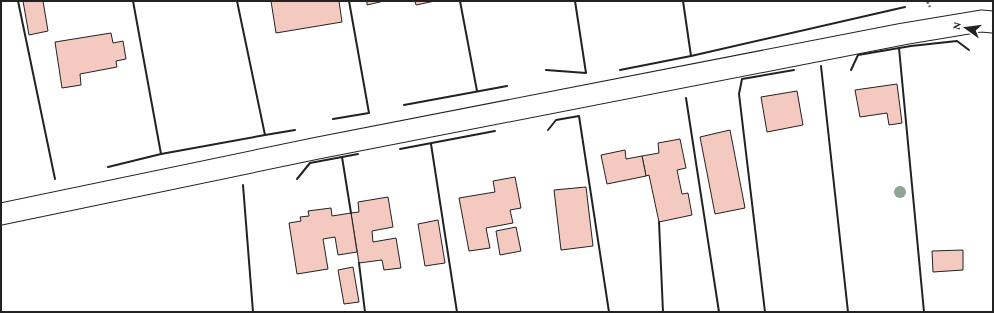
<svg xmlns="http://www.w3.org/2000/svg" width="994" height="313" font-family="'Crimson Pro',serif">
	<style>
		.building { fill: #f3c9c0; stroke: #222 }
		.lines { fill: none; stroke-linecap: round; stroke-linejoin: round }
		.minor-casing { stroke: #222; stroke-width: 23 }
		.path { stroke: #646464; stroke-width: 2.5; stroke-dasharray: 3 2; stroke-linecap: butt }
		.minor { stroke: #fff; stroke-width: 21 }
		.wall { stroke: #222; stroke-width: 2 }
		.tree { fill: #8da692 }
	</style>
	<rect width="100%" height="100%" fill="#fff"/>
	<g class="building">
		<polygon points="23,1 43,1 48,31 29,35"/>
		<polygon points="271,1 339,1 342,22 276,33"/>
		<polygon points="367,1 384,1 367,5"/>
		<polygon points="415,1 435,1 416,5"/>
		<polygon points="111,33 113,43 123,41 126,59 116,61 117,67 80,74 81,85 62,88 55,42"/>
		<polygon points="897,84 902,123 889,125 887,113 860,117 855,90"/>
		<polygon points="797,91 803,125 767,132 761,97"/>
		<polygon points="730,130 745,208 715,214 700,137"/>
		<polygon points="680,139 686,168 677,170 682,194 688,193 692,215 659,222 649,175 646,176 642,156 659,153 658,143"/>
		<polygon points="625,150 626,159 642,156 646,176 607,184 601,155"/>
		<polygon points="515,177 521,208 510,210 513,223 486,228 490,248 469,251 459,198 495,192 493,181"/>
		<polygon points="586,187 593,246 561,250 554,190"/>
		<polygon points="388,197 393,227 372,231 373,242 396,238 401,268 384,270 382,260 359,263 351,213 359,212 358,202"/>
		<polygon points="331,208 332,216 351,213 357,252 338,255 335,237 323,239 328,269 297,274 289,223 301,221 300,217 309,216 308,211"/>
		<polygon points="438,220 445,263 425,266 418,224"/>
		<polygon points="516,227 521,251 500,255 496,231"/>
		<polygon points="963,250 963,270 933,272 932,251"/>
		<polygon points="353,267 359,302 344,304 338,270"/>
	</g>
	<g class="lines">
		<g class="minor-casing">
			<polyline id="minor" points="1,214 318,148 903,34 981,21 993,22"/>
		</g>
		<polyline class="path" points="927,1 930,7"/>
		<use href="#minor" class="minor"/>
		<g class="wall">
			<polyline points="18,1 55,179"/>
			<polyline points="460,1 477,91"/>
			<polyline points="683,1 691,56"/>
			<polyline points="899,48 924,312"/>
			<polyline points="821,66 848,312"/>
			<polyline points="546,70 586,73 575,1"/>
			<polyline points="620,70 691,56 905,7"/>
			<polyline points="851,70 858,55 911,46 957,41 969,50"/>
			<polyline points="686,98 719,312"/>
			<polyline points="404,105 507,86"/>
			<polyline points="333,119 369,113 349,1"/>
			<polyline points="548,130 556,120 579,116 609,312"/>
			<polyline points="265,135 295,130"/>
			<polyline points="431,144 457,312"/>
			<polyline points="400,149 495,131"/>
			<polyline points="161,154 265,135 237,1"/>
			<polyline points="342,157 351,213"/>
			<polyline points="108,167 161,154 133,1"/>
			<polyline points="297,179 310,163 358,154"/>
			<polyline points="243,185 253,312"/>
			<polyline points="659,222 663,312"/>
			<polyline points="359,263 365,312"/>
			<polyline points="765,312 739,94 742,79 794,70"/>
		</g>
	</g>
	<circle class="tree" cx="900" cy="192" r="6"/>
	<rect width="994" height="313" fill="none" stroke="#222222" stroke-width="4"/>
	<g transform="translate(966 28) rotate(284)" stroke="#ffffff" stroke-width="3" paint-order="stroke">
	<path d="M0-3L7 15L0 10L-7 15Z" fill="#222222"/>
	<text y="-6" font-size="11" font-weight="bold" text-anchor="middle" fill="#222222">N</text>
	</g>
</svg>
